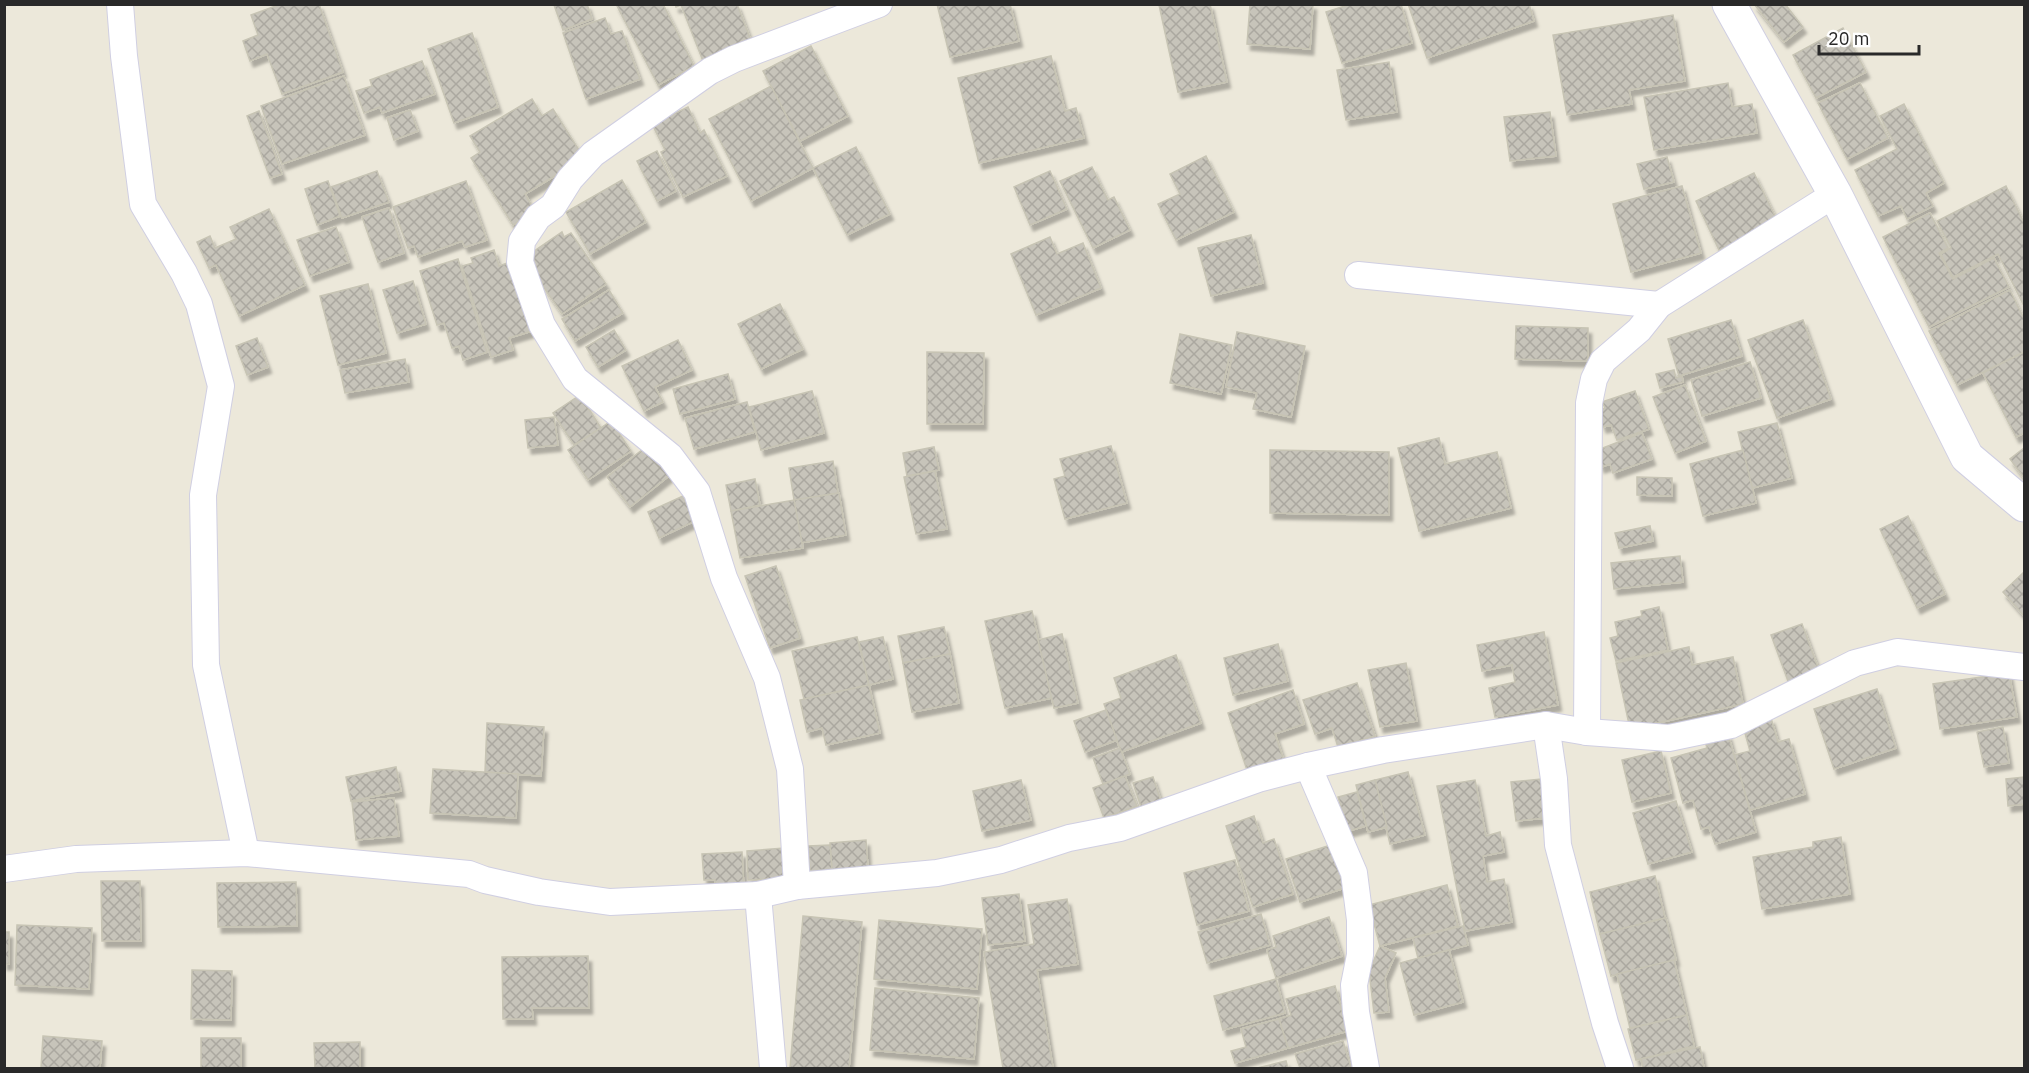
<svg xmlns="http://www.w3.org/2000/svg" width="2029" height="1073" font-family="'IBM Plex Sans',sans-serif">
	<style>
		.building { fill: url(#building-cross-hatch); stroke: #c7c4b4; stroke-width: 1.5; filter: url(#shadow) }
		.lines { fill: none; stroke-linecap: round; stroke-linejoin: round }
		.street-casing { stroke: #d0cfe2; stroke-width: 28 }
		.secondary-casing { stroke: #d0cfe2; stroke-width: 35 }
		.street { stroke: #fff; stroke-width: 26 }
		.secondary { stroke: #fff; stroke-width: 33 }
	</style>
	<defs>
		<pattern id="building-cross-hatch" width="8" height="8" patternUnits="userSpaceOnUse" patternTransform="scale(1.5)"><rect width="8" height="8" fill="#c7c4ba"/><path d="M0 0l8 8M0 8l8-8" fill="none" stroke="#aba8a0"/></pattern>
		<filter id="shadow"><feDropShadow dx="3.5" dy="6" stdDeviation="1.5" flood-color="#0004"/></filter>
	</defs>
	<rect width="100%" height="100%" fill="#ece8da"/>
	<g class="building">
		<polygon points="281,4 319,4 343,72 282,94 267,54 250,61 243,41 258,35 251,15"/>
		<polygon points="557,4 587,4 592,19 563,30 554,5"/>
		<polygon points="616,4 663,4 694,66 658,85"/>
		<polygon points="675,4 737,4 752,43 703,61 681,5 676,7"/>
		<polygon points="937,4 1010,4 1019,41 950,57"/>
		<polygon points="1210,4 1227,82 1178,92 1159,5"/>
		<polygon points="1250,4 1313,4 1310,49 1247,44"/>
		<polygon points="1351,4 1401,4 1412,43 1342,63 1326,12"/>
		<polygon points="1408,4 1529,4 1534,21 1427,58"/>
		<polygon points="1754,4 1785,4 1803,27 1784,42"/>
		<polygon points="1673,15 1685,81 1629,90 1632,104 1567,115 1553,35"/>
		<polygon points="605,18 611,34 622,31 640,79 586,99 563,33"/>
		<polygon points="1843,28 1866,72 1816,98 1793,55"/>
		<polygon points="472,33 498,107 454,123 428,49"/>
		<polygon points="811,46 848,116 800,141 763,71"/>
		<polygon points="1051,56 1065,111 1076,108 1084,138 979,163 958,78"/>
		<polygon points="422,61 435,94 382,113 380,107 364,113 356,91 372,86 370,80"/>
		<polygon points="1389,62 1397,112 1346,120 1337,70"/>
		<polygon points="344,76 365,135 282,164 261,106"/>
		<polygon points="1728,83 1732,107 1752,104 1757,133 1654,150 1644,97"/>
		<polygon points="1860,83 1888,138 1847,159 1818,103"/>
		<polygon points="771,86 813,168 751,201 709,119"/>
		<polygon points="532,99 542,116 553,109 584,158 525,194 535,211 513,225 471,158 480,152 470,136"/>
		<polygon points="1904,104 1944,183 1926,193 1933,206 1907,219 1901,206 1878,216 1855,170 1897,149 1880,116"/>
		<polygon points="688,107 700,133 704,130 727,176 683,197 661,152 665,150 652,124"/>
		<polygon points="410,110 418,131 394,140 387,118"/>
		<polygon points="259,111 282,174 270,178 247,116"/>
		<polygon points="1550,112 1556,156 1510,161 1504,117"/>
		<polygon points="856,147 890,214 847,235 813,168"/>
		<polygon points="657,151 676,191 657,201 637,161"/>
		<polygon points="1206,156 1234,212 1176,240 1158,204 1180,194 1170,174"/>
		<polygon points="1667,157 1674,182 1644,189 1637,164"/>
		<polygon points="1092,167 1108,200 1114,197 1130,230 1093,248 1060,181"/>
		<polygon points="377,171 389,202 342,218 331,187"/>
		<polygon points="1050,171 1067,209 1030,225 1014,187"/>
		<polygon points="1754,173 1778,222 1719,250 1696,201"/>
		<polygon points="622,180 646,222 590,254 566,212"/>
		<polygon points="328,181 340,216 317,225 305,189"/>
		<polygon points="466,181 487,240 465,247 462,241 418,257 414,246 408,248 393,207"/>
		<polygon points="1682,186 1701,253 1631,272 1613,204"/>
		<polygon points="2006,186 2024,223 2024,306 1998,254 1953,277 1941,254 1951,248 1937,221"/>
		<polygon points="389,208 404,253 378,262 362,217"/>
		<polygon points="269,209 305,285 239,316 216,265 209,268 197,242 210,236 215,248 236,239 230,227"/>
		<polygon points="1930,213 1948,248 1939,253 1953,279 1994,258 2009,287 1929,327 1883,237"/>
		<polygon points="336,227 349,262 310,276 297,240"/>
		<polygon points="562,232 564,237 571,233 606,284 562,314 524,258"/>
		<polygon points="1251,235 1263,283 1211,296 1198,248"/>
		<polygon points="1050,237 1057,254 1083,243 1101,288 1036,315 1011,254"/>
		<polygon points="494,250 499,266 510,262 532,331 509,338 513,350 491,357 462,266 473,263 471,258"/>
		<polygon points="458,259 487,352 463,360 459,346 452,348 444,323 437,325 420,271"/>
		<polygon points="413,281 426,324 397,333 383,290"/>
		<polygon points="368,284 386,353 338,365 320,296"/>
		<polygon points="609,290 623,313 575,341 562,319"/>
		<polygon points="2010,290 2024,319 2024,352 1957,385 1929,331"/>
		<polygon points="780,304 803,349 761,369 738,324"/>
		<polygon points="1731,320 1742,356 1679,376 1668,339"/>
		<polygon points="1803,320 1831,399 1777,418 1748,340"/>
		<polygon points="1516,326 1588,328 1588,361 1515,359"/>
		<polygon points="614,330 626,350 598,367 586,347"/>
		<polygon points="1237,332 1305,346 1291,417 1253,409 1257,393 1226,387"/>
		<polygon points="1180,334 1232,345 1221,394 1170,383"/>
		<polygon points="257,338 268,367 247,375 236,346"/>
		<polygon points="678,340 692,370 655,387 663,402 644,411 622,366"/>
		<polygon points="927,352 984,353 983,424 927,424"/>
		<polygon points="2024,352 2024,433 2016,437 1983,373"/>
		<polygon points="405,359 409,382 345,393 340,370"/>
		<polygon points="1750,362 1761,398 1702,416 1691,380"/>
		<polygon points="1674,370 1676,378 1682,376 1683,382 1660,388 1656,374"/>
		<polygon points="728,374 735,399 680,414 673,389"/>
		<polygon points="1685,385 1706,441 1675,453 1653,397"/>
		<polygon points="812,391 824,433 761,450 749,407"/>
		<polygon points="1635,391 1649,429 1617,440 1611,425 1603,427 1597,411 1605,408 1602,402"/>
		<polygon points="580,395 601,428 574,445 553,413"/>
		<polygon points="747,402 755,432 694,449 685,418"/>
		<polygon points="554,417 558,445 528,448 525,420"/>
		<polygon points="611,421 631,451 588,480 568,450"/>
		<polygon points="1777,423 1792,478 1752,488 1738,432"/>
		<polygon points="1642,433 1652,459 1613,473 1610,464 1601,467 1595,451"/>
		<polygon points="1439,438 1445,464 1497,452 1511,508 1419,531 1398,448"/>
		<polygon points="651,443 674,472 630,507 607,477"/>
		<polygon points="1111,446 1127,503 1065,519 1054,479 1065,476 1060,459"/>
		<polygon points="934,447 939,470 907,476 903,453"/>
		<polygon points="2024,448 2024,478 2010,459"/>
		<polygon points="1270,450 1389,452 1389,515 1270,513"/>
		<polygon points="1743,450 1756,503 1703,516 1690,464"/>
		<polygon points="833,461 838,493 794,500 789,468"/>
		<polygon points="935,471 947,529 916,534 904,477"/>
		<polygon points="1637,477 1672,478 1672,496 1637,495"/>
		<polygon points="755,479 760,505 731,511 726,485"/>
		<polygon points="839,493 846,535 801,543 794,500"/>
		<polygon points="683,496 695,521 659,538 648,512"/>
		<polygon points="794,500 803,548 740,558 731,511"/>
		<polygon points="1908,516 1945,594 1917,608 1880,529"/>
		<polygon points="1650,526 1653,541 1619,548 1615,533"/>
		<polygon points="1680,556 1683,582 1614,589 1611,563"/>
		<polygon points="776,566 800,638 770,648 745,576"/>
		<polygon points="2024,572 2024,616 2003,592"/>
		<polygon points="1659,607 1668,650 1616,661 1610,638 1618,636 1615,622 1642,616 1641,611"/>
		<polygon points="1032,611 1052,698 1005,708 985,621"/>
		<polygon points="1802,624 1819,670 1788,681 1771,635"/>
		<polygon points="944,627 950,654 903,663 898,636"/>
		<polygon points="1544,632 1558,705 1495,717 1489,688 1515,682 1512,665 1482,671 1477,645"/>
		<polygon points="1062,634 1078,703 1054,708 1038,640"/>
		<polygon points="857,637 869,685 804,699 792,651"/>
		<polygon points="883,637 893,679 869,685 859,642"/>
		<polygon points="1278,644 1288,681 1233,695 1224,658"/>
		<polygon points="1689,647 1692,665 1733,657 1743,704 1630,729 1616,663"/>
		<polygon points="950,654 959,703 912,712 903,663"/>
		<polygon points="1176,655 1201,723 1121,752 1104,704 1121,698 1114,678"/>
		<polygon points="1406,663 1417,721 1380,727 1368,670"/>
		<polygon points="2009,673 2017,717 1940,729 1933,684"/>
		<polygon points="1357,683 1375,736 1338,747 1332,728 1315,734 1303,700"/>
		<polygon points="869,685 880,733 826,745 822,728 807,732 800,700"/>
		<polygon points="1877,689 1896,748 1834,769 1814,709"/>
		<polygon points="1293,690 1304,724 1275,734 1284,761 1248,773 1228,713"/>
		<polygon points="1106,710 1117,740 1085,752 1074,721"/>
		<polygon points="1771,718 1778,742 1789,739 1805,794 1750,810 1734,755 1750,751 1743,726"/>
		<polygon points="487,723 544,727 541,776 485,772"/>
		<polygon points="2003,727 2009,763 1984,767 1977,732"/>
		<polygon points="1728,734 1756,832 1715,844 1709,827 1701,829 1693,800 1683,803 1671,758 1707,748 1705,741"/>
		<polygon points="1120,748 1130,774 1103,784 1093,758"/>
		<polygon points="1661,751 1671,793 1632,802 1622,760"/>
		<polygon points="396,767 401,791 351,801 346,777"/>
		<polygon points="433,769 518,774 516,818 430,813"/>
		<polygon points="1408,772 1425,835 1390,844 1375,780"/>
		<polygon points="1125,776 1137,806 1104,818 1093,788"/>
		<polygon points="1153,777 1163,807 1143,813 1133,783"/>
		<polygon points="2024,777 2024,804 2008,806 2006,779"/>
		<polygon points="1541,779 1545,818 1516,821 1511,782"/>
		<polygon points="1021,780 1031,820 982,831 973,791"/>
		<polygon points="1375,780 1387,827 1368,832 1356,785"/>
		<polygon points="1475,780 1486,836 1500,832 1504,852 1483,856 1487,882 1504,879 1512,922 1465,931 1437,786"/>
		<polygon points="1357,792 1366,826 1348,831 1338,797"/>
		<polygon points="394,798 399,836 356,840 352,802"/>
		<polygon points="1676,801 1692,852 1648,864 1633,813"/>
		<polygon points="1254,816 1263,843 1274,839 1293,894 1253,907 1226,826"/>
		<polygon points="1841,837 1850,894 1762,909 1753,857 1813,847 1813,842"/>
		<polygon points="866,840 868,869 832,871 830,843"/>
		<polygon points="830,845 832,870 810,871 808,846"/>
		<polygon points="1331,845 1345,888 1300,902 1286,859"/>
		<polygon points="784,848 786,878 748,880 747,851"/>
		<polygon points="742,852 744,891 716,893 715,880 704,880 702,854"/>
		<polygon points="1235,860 1249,911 1197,925 1184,873"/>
		<polygon points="1655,876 1665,918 1600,934 1590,892"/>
		<polygon points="101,881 140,881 141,941 102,941"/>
		<polygon points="296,882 297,926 218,927 217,883"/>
		<polygon points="1447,885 1458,926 1380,946 1369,905"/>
		<polygon points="1019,894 1025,941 988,945 982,898"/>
		<polygon points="1067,899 1078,964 1037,970 1053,1068 1003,1068 984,952 1034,944 1028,905"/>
		<polygon points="1261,914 1270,945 1207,963 1198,932"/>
		<polygon points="803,916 862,922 849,1068 790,1068"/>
		<polygon points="1329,917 1342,956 1276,978 1267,950 1276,947 1273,936"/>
		<polygon points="1666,918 1676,960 1611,976 1600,934"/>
		<polygon points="879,920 982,929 977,989 874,979"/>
		<polygon points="17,925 92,928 89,989 15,985"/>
		<polygon points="1463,926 1468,945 1418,958 1413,938"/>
		<rect x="4" y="932" width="5" height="32"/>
		<polygon points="1380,946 1396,953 1385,978 1389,1012 1374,1013 1369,971"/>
		<polygon points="1449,950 1463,1002 1414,1015 1400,963"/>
		<polygon points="588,956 589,1008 532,1008 533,1019 503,1019 502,957"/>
		<polygon points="1674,960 1687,1015 1630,1028 1617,974"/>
		<polygon points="192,970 232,971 231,1020 191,1019"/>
		<polygon points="1276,979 1285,1013 1223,1030 1214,996"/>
		<polygon points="1335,986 1348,1031 1288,1048 1279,1019 1291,1015 1286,999"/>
		<polygon points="875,988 979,998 974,1059 870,1050"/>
		<polygon points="1687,1015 1694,1046 1636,1060 1628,1029"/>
		<polygon points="1279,1019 1288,1048 1235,1063 1231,1051 1246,1047 1241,1029"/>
		<polygon points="43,1036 102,1041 100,1068 41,1068"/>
		<rect x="201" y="1038" width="40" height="30"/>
		<polygon points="1343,1041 1351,1068 1300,1068 1295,1054"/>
		<polygon points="360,1042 360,1068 315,1068 314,1043"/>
		<polygon points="1700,1047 1704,1068 1643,1068 1641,1059"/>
		<polygon points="1286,1061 1288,1068 1257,1068"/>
	</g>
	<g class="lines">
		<g class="street-casing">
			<g id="street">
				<polyline points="120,4 124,56 143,204 184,273 199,304 221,386 203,495 206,665 246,853"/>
				<polyline points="1358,275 1659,305"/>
				<polyline points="1546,725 1554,779 1558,845 1605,1023 1620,1068"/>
				<polyline points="1587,732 1589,403 1594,379 1603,361 1639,330 1659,305 1835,194"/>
				<polyline points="1308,766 1354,873 1360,920 1360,955 1354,985 1356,1012 1366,1068"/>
				<polyline points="4,869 76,859 246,853 469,874 485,880 539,892 610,902 758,895"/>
				<polyline points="797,886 790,769 767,678 724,578 697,492 670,456 575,379 542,325 520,262 522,241 538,217 553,206 570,179 593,154 710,71 734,59 879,4"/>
				<polyline points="773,1068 758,895 797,886 937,873 1001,860 1069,838 1120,828 1258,779 1308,766 1383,750 1546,725 1587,732 1669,738 1731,725 1855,663 1897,652 2024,667"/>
			</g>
		</g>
		<g class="secondary-casing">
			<polyline id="secondary" points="1729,4 1835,194 1967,457 2024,505"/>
		</g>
		<use href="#street" class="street"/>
		<use href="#secondary" class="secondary"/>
	</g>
	<rect width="2029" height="1073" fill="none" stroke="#292929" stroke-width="12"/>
	<path d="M1819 45v9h100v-9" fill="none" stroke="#292929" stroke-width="3"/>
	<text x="1828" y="45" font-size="18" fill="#292929" stroke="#ffffff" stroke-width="4.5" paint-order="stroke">20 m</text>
</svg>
